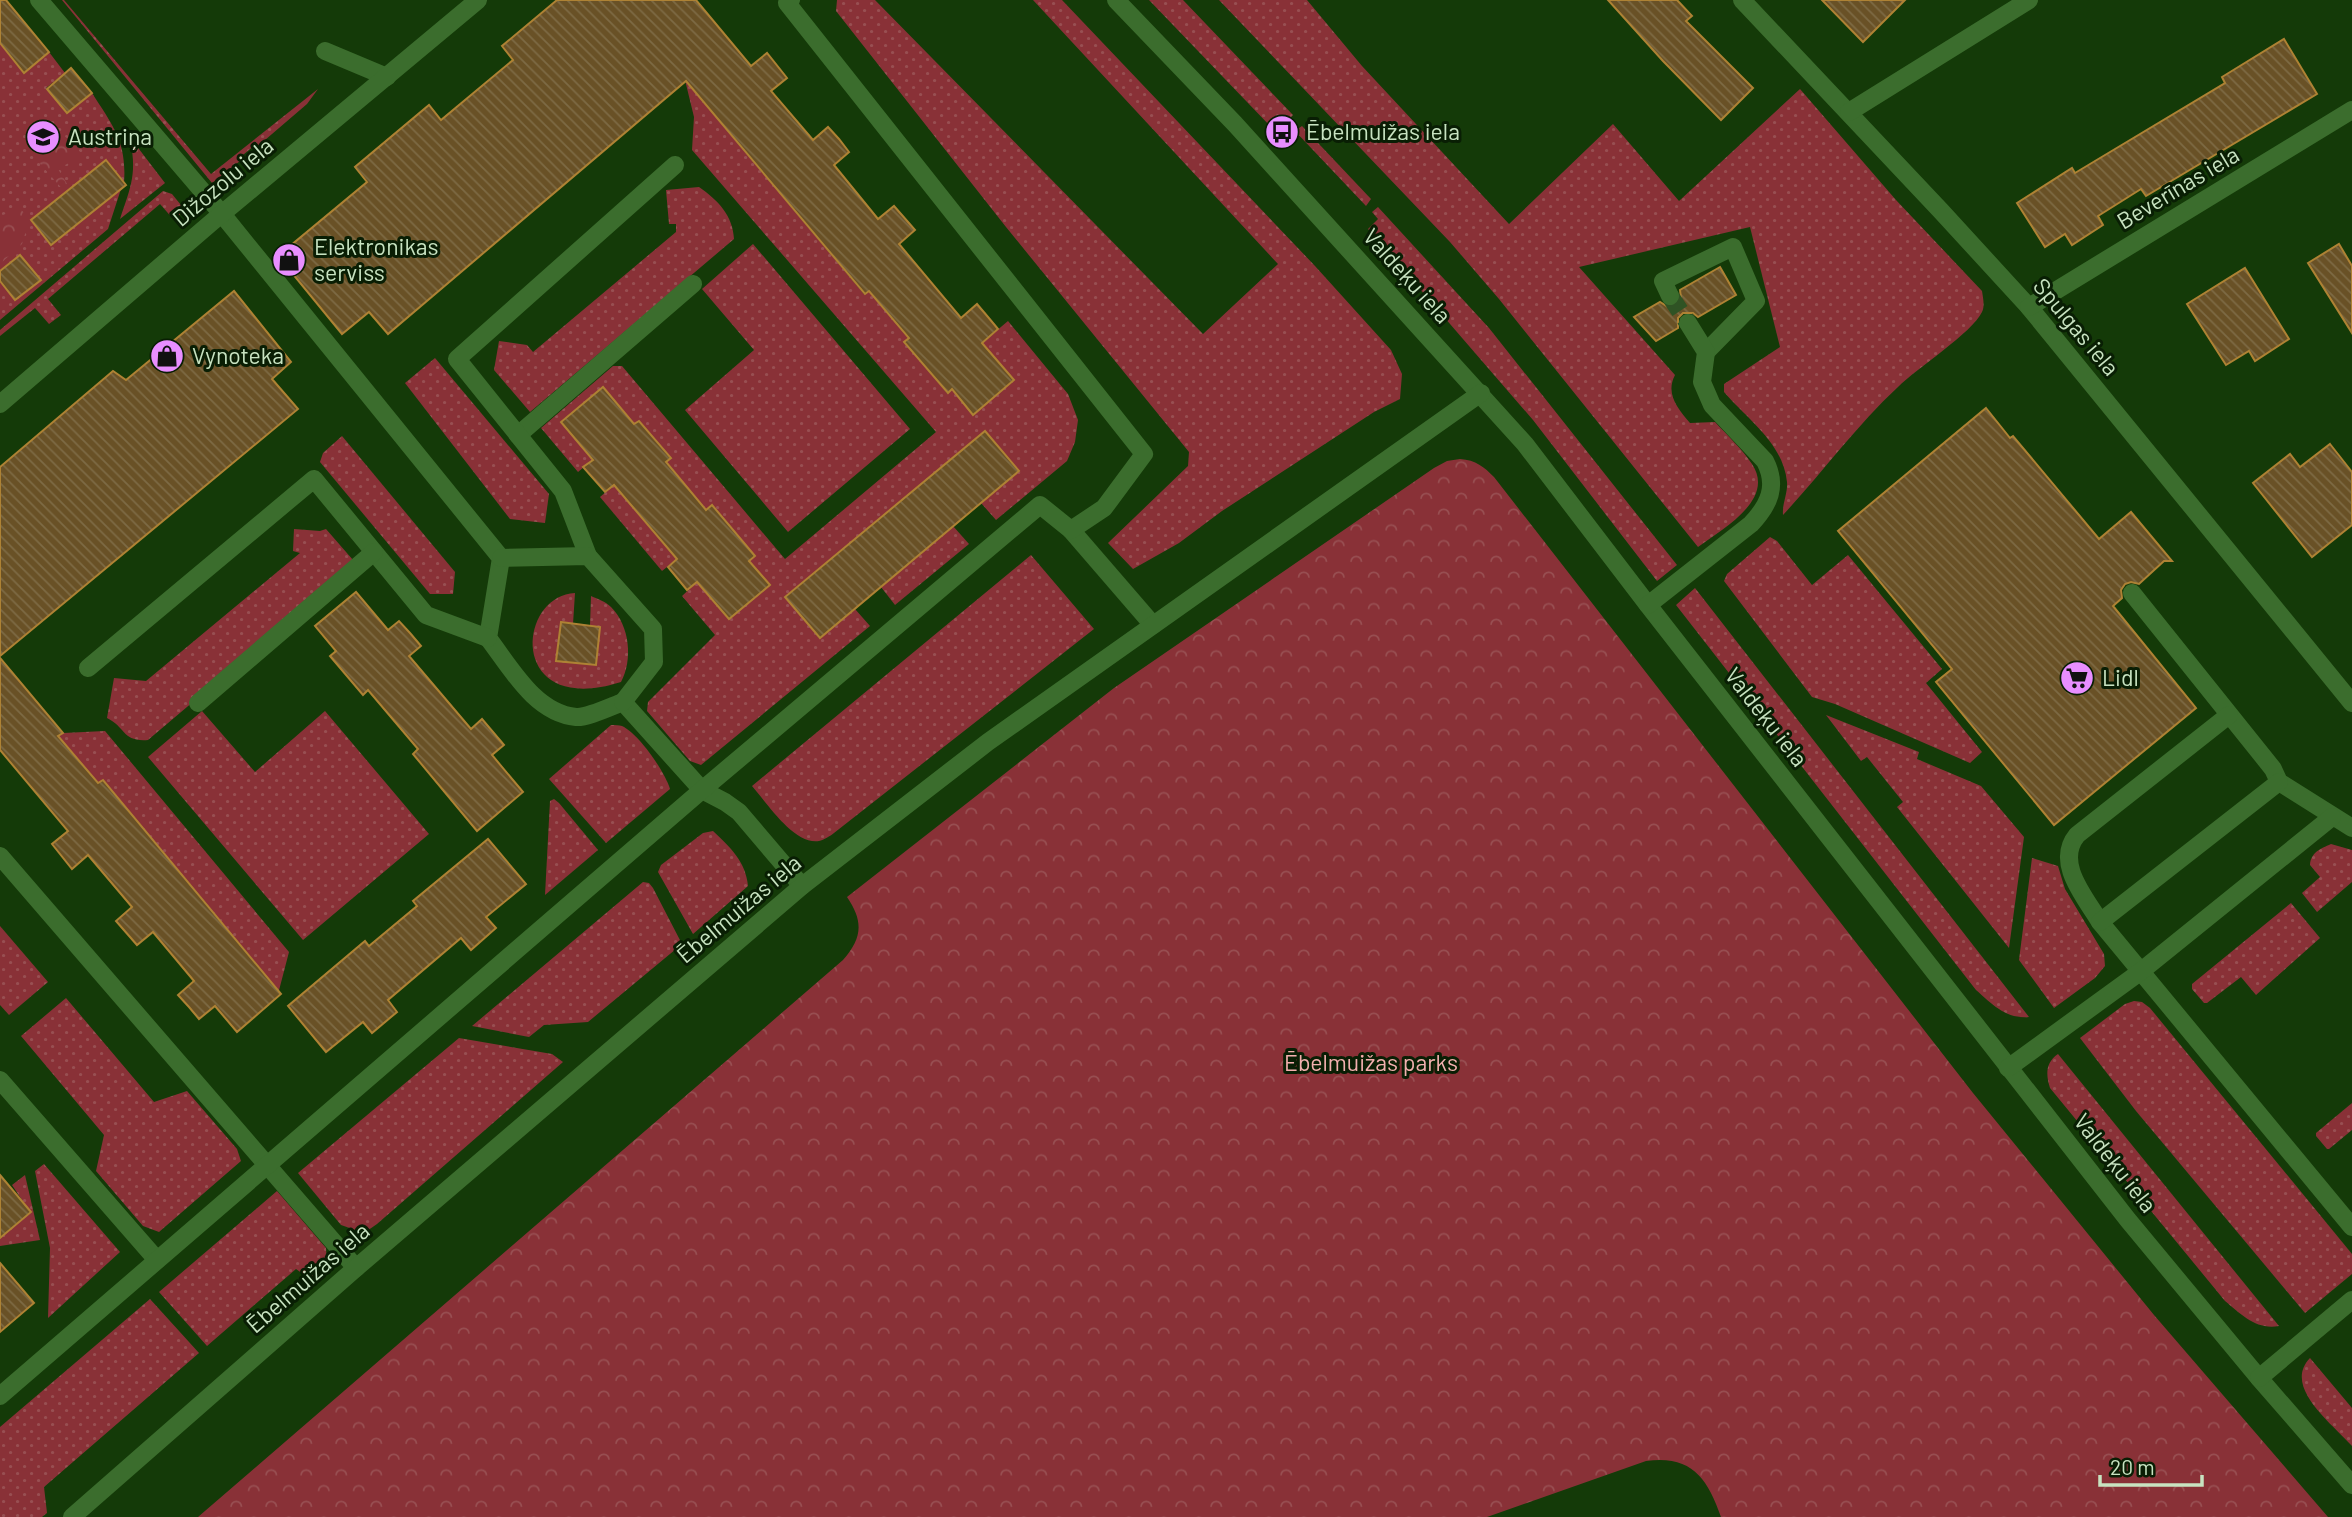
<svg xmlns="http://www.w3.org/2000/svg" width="2352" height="1517" font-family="Barlow,sans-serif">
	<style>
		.grass { fill: url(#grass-dots); fill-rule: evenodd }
		.park { fill: url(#park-crowns) }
		.building { fill: url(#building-back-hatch); stroke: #ae8234; stroke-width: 2 }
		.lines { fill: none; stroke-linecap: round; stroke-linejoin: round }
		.minor-tunnel { stroke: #2f5324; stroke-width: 18; stroke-dasharray: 18 9; stroke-linecap: butt }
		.minor { stroke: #3b6d2d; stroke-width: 18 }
		.labels { text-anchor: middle; stroke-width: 6; stroke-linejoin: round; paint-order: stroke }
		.poi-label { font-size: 23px; fill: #c8e3c1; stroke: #091e04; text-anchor: start }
		.street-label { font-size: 23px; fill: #c8e3c1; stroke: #091e04 }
		.park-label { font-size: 23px; fill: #f3b0af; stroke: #091e04 }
	</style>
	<defs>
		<pattern id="grass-dots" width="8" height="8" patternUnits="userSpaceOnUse" patternTransform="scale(1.75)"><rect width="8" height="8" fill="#893137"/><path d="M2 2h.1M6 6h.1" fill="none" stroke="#984f52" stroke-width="1.8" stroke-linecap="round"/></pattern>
		<pattern id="park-crowns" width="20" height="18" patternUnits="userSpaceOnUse" patternTransform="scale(1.75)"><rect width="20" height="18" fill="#893137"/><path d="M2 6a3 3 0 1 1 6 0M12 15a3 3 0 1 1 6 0" fill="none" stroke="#984f52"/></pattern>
		<pattern id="building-back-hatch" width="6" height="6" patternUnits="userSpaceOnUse" patternTransform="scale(1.75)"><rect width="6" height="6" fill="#695126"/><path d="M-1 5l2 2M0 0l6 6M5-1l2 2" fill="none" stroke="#7d6a44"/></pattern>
	</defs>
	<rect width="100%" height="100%" fill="#143a08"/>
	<g class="grass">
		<polygon points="62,0 64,0 211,174 318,89 307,104 258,146 255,145 238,159 240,161 212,183"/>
		<polygon points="837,0 875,0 1203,334 1278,264 1033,0 1062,0 1315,266 1391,350 1402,374 1400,399 1374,412 1222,511 1179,543 1133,569 1108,543 1188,466 1189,452 1006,227 836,11"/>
		<polygon points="1149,0 1183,0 1293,115 1286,122 1282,118 1272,128"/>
		<path d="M 1219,0 L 1307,0 L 1362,66 L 1509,224 L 1613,124 L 1679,201 L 1800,89 L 1896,200 L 1982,291 C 1983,298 1985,306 1982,312 C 1972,333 1917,368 1898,387 C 1856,426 1822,473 1783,515 C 1782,504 1788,493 1787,482 C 1783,443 1748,420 1724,392 L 1724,384 L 1780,347 L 1750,227 L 1579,267 L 1675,375 C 1665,394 1678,409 1690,423 L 1715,422 C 1728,436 1742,449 1752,464 C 1776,500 1722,529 1698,547 L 1499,299 L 1450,242 Z"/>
		<path d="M 17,14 L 29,27 L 4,48 L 24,73 L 49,52 L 65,73 L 46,88 L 67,113 L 92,93 C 113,126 127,142 124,183 L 106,160 L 81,180 L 100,205 L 121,189 L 108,229 L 0,320 L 0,281 L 15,300 L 40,280 L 20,255 L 0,271 L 0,27 ZM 56,199 L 76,225 L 51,244 L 31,220 Z"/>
		<polygon points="685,80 864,294 869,291 909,338 905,342 947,393 952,389 973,414 1013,380 982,343 1008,321 1068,394 1078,420 1075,442 1067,461 996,520 981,503 1019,471 985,431 786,597 819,638 855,609 870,626 701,765 690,761 647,711 648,702 715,635 682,596 697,582 729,619 769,584 749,561 755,556 706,510 666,462 670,458 639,421 578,472 541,428 613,366 622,366 785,559 936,432 692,150 694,117"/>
		<polygon points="1302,126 1371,199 1366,206 1295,131"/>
		<path d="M 129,136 L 165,183 L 120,219 C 131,186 138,172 129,136 Z"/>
		<path d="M 699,187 C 718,200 733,216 734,239 L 530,412 L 494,370 L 499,341 L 527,345 L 533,352 L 676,232 L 676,224 L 669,224 L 666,190 Z"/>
		<polygon points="163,191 172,194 185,210 174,220 160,204 48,299 61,315 49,324 35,308 0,336 0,330"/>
		<polygon points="1378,207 1489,328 1677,565 1657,581 1533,420 1368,229 1378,219 1372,212"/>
		<polygon points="753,244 910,429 788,532 685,410 754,350 702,289"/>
		<polygon points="435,358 549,494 545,523 510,519 405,383"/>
		<polygon points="342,436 455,572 453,594 430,594 320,462 323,453"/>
		<polygon points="614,485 677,559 662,571 600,497"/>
		<polygon points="953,526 969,544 895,605 881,587"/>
		<path d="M 294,529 L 320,531 L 326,529 L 353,560 L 352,567 L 148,740 C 122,742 126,727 107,718 L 114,678 L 146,681 L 300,553 L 293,551 Z"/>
		<polygon points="1770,537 1777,541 1812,585 1848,555 1942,669 1926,683 1982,752 1970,763 1835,704 1812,697 1724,581 1727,574"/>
		<path d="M 1031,555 L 1094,629 L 834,833 C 830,836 824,840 819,841 C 794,845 767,803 752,786 Z"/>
		<path d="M 1695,588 L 2029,1017 C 2006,1019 1993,1005 1976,990 L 1676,605 Z"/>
		<path d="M 575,593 L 573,624 L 561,623 L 557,660 L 596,664 L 600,627 L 590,626 L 591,596 C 598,599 606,602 611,607 C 630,626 633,660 621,682 C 508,718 516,596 575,593 Z"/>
		<polygon points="202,711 255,772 325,711 429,834 303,940 148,757"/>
		<polygon points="1826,715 1919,752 1917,759 1981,786 2024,837 2009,948 1897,807 1903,802 1867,757 1861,761"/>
		<path d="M 611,725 C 615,725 619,725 622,726 C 639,734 665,772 670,789 L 606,843 L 549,779 Z"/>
		<polygon points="105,731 289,952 277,998 258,975 262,971 103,780 98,783 58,736 63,733"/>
		<polygon points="554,799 559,803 598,850 545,895 550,801"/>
		<path d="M 713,831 C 730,847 746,862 748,886 L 693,934 L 658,872 L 661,865 L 703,833 Z"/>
		<path d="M 2331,844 L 2352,850 L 2352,882 L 2317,912 L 2302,893 L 2320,877 L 2310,865 C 2311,852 2320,849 2331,844 Z"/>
		<polygon points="2032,858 2058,866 2065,889 2104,954 2105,966 2095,978 2054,1008 2019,960"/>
		<polygon points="643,882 649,883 653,888 682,944 588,1022 544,1025 529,1037 472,1026"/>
		<polygon points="2291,903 2320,938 2256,995 2241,977 2207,1003 2204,1003 2192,989 2192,984"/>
		<polygon points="0,926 48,982 9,1015 0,1005"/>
		<polygon points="66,998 154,1102 187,1091 237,1149 241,1161 159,1232 143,1226 96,1171 104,1135 21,1036"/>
		<polygon points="2134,1001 2142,1002 2150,1008 2352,1254 2352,1274 2305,1313 2136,1111 2080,1038 2125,1004"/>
		<polygon points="459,1038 552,1054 563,1062 377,1224 364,1233 341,1225 298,1173"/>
		<path d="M 2058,1054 L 2279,1326 C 2256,1330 2242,1315 2225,1301 L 2050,1088 C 2046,1075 2045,1063 2058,1054 Z"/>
		<polygon points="2352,1103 2352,1130 2329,1149 2327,1149 2316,1136 2316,1133"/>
		<polygon points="44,1164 120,1252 48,1318 50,1248 35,1171"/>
		<polygon points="25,1175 40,1240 0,1246 0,1238 30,1212 12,1185"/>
		<polygon points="277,1191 326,1248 327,1268 320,1275 310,1279 296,1269 207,1346 159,1292"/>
		<polygon points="150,1299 199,1353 44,1487 47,1513 42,1517 0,1517 0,1427"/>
		<path d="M 2310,1358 L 2352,1408 L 2352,1446 C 2333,1424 2282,1387 2310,1358 Z"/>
	</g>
	<g class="park">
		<polygon points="56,127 83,155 58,169 75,197 72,200 36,159 43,131"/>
		<polygon points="20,209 30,218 22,244 0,264 0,216"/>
		<path d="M 1460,459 C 1476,460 1484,467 1494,477 L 1973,1093 L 2154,1315 L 2328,1517 L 1721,1517 C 1707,1477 1691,1455 1646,1461 L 1487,1517 L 198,1517 L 843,960 C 862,938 864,922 847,897 L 1114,688 L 1434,468 L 1447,461 Z"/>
	</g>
	<g class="building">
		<polygon points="0,0 6,0 49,52 24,73 0,43"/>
		<polygon points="557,0 696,0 751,66 767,53 787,78 771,91 813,140 828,127 839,139 849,152 834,165 878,219 894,206 915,230 899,244 961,318 977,304 988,317 998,329 982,343 1014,380 973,415 952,389 948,393 904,342 909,338 869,291 865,294 686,81 388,334 369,312 342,334 278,256 367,182 355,167 429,105 441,120 513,60 502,46"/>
		<polygon points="1608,0 1677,0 1692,16 1686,21 1753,88 1721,120 1663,61"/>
		<polygon points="1822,0 1905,0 1863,42"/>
		<polygon points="2284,39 2317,94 2146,196 2141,189 2098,216 2103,225 2072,245 2065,234 2045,247 2017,203 2072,168 2075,173 2225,83 2222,77"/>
		<polygon points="71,68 92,93 67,113 47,89"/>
		<polygon points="106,160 126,185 51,245 31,220"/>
		<polygon points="2339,244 2352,266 2352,333 2308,263"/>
		<polygon points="20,255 41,280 15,300 0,281 0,271"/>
		<polygon points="1720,267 1736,295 1698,317 1693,313 1683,313 1678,318 1678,328 1656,341 1634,317 1660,302 1668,307 1675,306 1681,298 1680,290"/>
		<polygon points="2245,268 2289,339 2255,361 2249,351 2226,365 2187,304"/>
		<polygon points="234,291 291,362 272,379 298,409 0,656 0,467 113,371 126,380"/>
		<polygon points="603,387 634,424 639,421 671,458 666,462 706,510 712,505 755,556 749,561 770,585 729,619 697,582 687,590 668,567 677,559 614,485 605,492 583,467 593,460 561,422"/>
		<polygon points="1986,408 2010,438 2013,436 2099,539 2131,512 2172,561 2164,561 2139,584 2131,582 2125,584 2121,590 2122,598 2113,606 2196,708 2054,825 1936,682 1952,669 1838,531"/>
		<polygon points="985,431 1019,471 820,638 785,597"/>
		<polygon points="2330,444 2352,472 2352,525 2312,557 2253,483 2290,454 2300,467"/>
		<polygon points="356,592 388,630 399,621 410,633 421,646 409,656 471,729 482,719 504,745 492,755 523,792 477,831 413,754 418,749 368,690 363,695 330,656 336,651 315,626"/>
		<polygon points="561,622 600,627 596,665 556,661"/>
		<polygon points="0,658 63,733 58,736 98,783 103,780 281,994 237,1032 215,1006 199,1019 189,1007 178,995 194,981 153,932 137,945 116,921 132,907 88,855 72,869 52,844 68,831 0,750"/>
		<polygon points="488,839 526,884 486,917 496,928 471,950 461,938 388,1000 397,1012 372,1033 363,1022 326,1052 288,1006 365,941 369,946 417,906 413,901"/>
		<polygon points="0,1175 31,1212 0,1238"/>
		<polygon points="0,1263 34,1303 0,1332"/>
	</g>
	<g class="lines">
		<polyline class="minor-tunnel" points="1670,296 1688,323"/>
		<g class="minor">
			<path d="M 39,0 L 222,214 L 501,558 L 488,638 C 511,668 535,713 576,717 C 587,718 612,706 623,702 L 702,790 L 725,802 L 739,812 L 802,886"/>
			<polyline points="1116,0 1235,124 1525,444 1648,605 2128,1220 2259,1378 2352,1485"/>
			<polyline points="1742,0 1941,211 2029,307 2352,703"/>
			<polyline points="325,51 387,77"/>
			<polyline points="1849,112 2029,0"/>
			<polyline points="1670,296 1663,281 1733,247 1756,301 1706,352"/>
			<polyline points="2029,307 2352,110"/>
			<polyline points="0,404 212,222 478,0"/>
			<polyline points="518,435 693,284"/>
			<polyline points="1071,530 1153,625"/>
			<polyline points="588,556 563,491 457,359 675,165"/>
			<polyline points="501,558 588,556 653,629 654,662 623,702"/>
			<polyline points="2132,593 2273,769 2279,782 2352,828"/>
			<path d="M 1648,605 L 1751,524 C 1769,505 1778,486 1765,461 L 1712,405 L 1702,382 L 1706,352 L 1688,323"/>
			<polyline points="88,668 314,479 426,615 488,638"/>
			<polyline points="198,703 374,552"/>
			<path d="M 2229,715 L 2077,835 C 2054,863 2086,898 2100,922 L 2352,1227"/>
			<polyline points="0,856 356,1268"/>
			<polyline points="2100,922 2279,782"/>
			<polyline points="2008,1068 2140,972 2332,817"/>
			<polyline points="0,1080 157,1260"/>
			<polyline points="2259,1378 2352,1300"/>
			<polyline points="0,1396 702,790 1040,505 1071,530 1104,508 1144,454 791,8 787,3 791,0"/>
			<polyline points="72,1517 356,1268 802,886 988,742 1481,393"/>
		</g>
	</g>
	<defs>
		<g id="bus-disc" transform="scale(1.75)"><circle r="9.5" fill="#e88eff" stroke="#091e04"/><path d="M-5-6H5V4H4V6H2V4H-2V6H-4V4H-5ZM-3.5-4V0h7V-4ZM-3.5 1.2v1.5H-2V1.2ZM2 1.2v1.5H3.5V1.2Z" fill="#111"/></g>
		<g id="school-disc" transform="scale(1.75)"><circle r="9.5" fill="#e88eff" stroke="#091e04"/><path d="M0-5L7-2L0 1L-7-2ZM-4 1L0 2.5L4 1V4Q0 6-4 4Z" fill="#111"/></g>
		<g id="shop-disc" transform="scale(1.75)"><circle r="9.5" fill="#e88eff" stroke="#091e04"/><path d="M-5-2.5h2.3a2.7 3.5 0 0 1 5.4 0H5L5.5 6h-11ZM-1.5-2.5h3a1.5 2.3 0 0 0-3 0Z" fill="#111"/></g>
		<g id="supermarket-disc" transform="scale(1.75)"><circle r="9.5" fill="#e88eff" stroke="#091e04"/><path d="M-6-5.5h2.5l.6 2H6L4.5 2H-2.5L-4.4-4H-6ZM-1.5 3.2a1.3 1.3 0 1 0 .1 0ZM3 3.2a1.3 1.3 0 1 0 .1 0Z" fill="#111"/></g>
	</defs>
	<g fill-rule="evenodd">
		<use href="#bus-disc" x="1282" y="132"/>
		<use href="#school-disc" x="43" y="137"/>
		<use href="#shop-disc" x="289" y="260"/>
		<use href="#shop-disc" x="167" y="356"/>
		<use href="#supermarket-disc" x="2077" y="678"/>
	</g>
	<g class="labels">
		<g class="poi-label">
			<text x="1306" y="140">Ēbelmuižas iela</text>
			<text x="68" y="145">Austriņa</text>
			<text x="314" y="255">Elektronikas<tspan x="314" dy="26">serviss</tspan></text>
			<text x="192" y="364">Vynoteka</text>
			<text x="2102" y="686">Lidl</text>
		</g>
		<g class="street-label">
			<text transform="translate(223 182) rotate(-40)" y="8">Dižozolu iela</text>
			<text transform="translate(2178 188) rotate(-31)" y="8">Beverīnas iela</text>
			<text transform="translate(1407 276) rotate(48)" y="8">Valdeķu iela</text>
			<text transform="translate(2076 327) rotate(50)" y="8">Spulgas iela</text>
			<text transform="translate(1766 717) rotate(52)" y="8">Valdeķu iela</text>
			<text transform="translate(739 909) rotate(-40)" y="8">Ēbelmuižas iela</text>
			<text transform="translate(2115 1163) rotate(52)" y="8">Valdeķu iela</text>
			<text transform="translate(308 1278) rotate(-41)" y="8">Ēbelmuižas iela</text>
		</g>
		<g class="park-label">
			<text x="1371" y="1071">Ēbelmuižas parks</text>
		</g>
	</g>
	<path d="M2100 1475v10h102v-10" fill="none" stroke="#c8e3c1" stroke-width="3.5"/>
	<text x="2110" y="1475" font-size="21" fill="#c8e3c1" stroke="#091e04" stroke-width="5" paint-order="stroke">20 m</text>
</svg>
